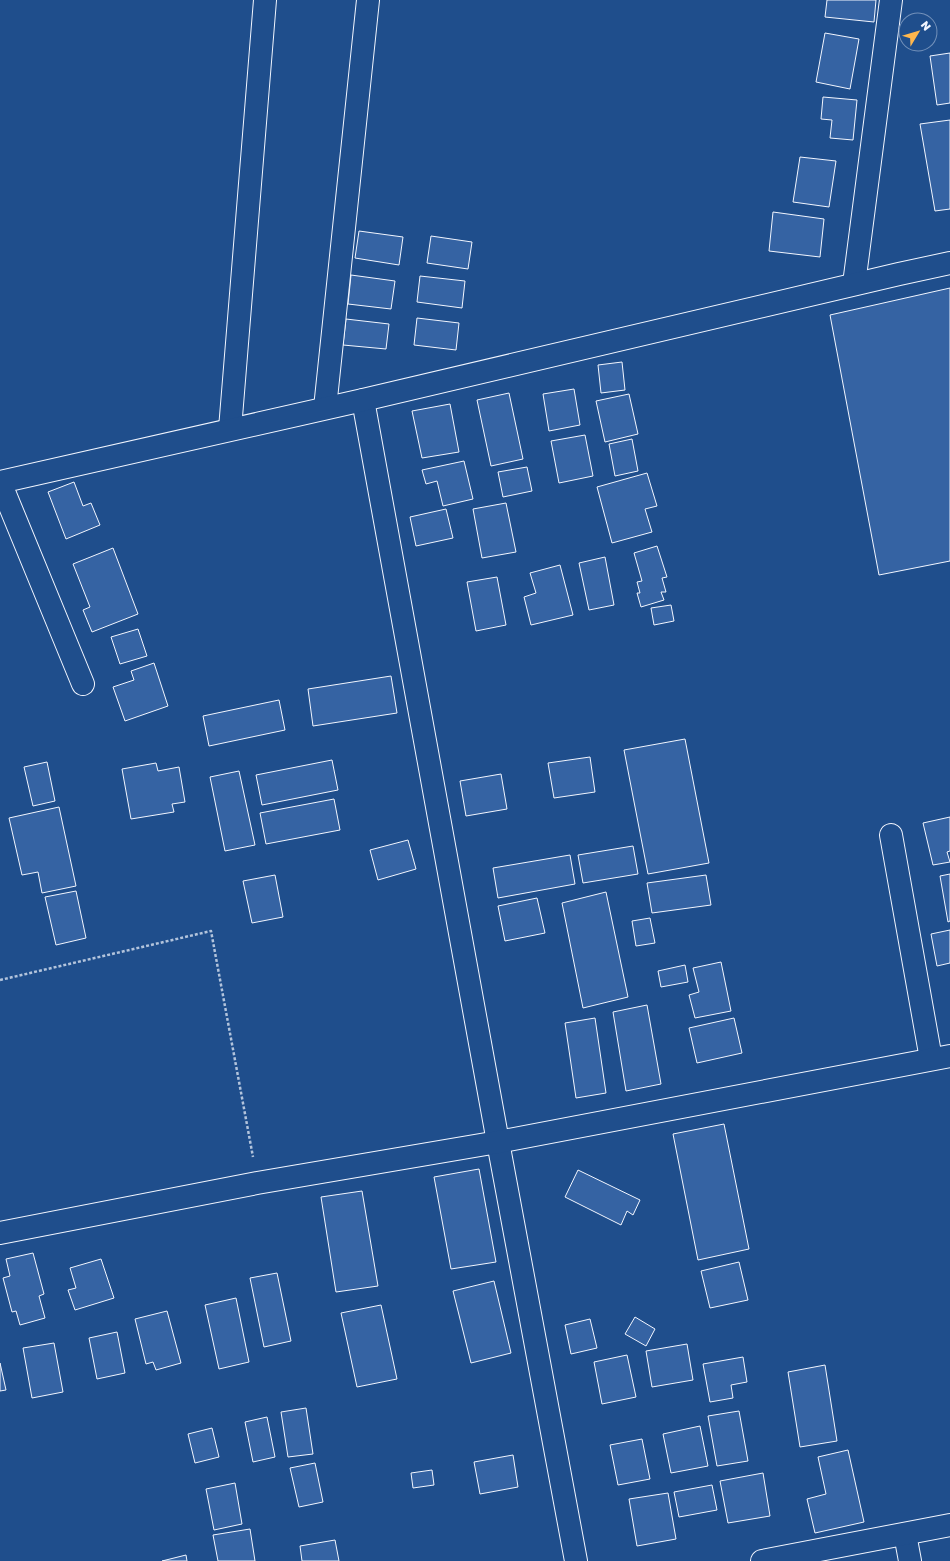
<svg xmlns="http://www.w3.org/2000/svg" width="950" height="1561" font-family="'Golos Text',sans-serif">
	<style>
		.building { fill: #3563a3; stroke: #f2f6ff }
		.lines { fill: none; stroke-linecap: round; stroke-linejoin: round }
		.minor-casing { stroke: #f2f6ff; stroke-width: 24 }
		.path { stroke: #b3c4dc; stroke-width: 2.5; stroke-dasharray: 3 2; stroke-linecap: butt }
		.minor { stroke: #1f4e8c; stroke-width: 22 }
	</style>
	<rect width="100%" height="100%" fill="#1f4e8c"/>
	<g class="building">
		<polygon points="827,0 876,0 874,22 825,17"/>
		<polygon points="825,33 859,39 850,89 816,82"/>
		<polygon points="950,53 950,103 937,105 930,56"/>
		<polygon points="823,97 857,100 853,140 830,138 832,120 821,119"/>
		<polygon points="950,120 950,209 935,211 920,124"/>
		<polygon points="800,157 836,161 829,207 793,202"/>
		<polygon points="773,212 824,219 820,257 769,251"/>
		<polygon points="359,231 403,237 399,265 355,258"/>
		<polygon points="431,236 472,242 468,269 427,263"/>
		<polygon points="351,275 395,281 391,309 348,304"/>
		<polygon points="420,276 465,281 462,308 417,302"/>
		<polygon points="950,288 950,561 879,575 830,315"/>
		<polygon points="417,318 459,323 456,350 414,345"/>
		<polygon points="346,319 389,324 386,349 343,345"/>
		<polygon points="622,362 625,390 601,393 598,365"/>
		<polygon points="574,389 580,425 549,431 543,394"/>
		<polygon points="509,393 523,459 491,466 477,400"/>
		<polygon points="629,394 638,434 605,442 596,401"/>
		<polygon points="450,404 459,452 422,458 412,411"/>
		<polygon points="585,435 593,476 559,483 551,441"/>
		<polygon points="632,439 638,471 615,476 609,444"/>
		<polygon points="464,461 473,499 443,506 437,481 426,484 422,470"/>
		<polygon points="527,467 532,491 503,497 498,472"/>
		<polygon points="647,473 657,506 645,509 652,532 612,543 597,487"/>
		<polygon points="74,482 83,506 91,503 100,525 66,539 48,492"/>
		<polygon points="506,503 516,552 482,558 473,509"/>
		<polygon points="446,509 453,538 416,546 410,517"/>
		<polygon points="657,546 667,577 662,578 666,592 661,592 664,600 641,607 637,593 640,593 637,582 642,581 634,553"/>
		<polygon points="113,548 138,614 92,632 83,610 90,607 73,564"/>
		<polygon points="605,557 614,605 589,610 579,563"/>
		<polygon points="560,565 573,615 531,625 524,597 536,593 530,573"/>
		<polygon points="497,577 506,625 476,631 467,582"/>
		<polygon points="671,605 674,621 654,625 651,608"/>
		<polygon points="138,629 147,656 120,664 111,637"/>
		<polygon points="154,663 168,706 125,721 113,687 134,680 131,671"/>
		<polygon points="391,676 397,713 313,726 308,689"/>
		<polygon points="279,700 285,730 209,746 203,716"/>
		<polygon points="685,739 709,863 648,874 624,750"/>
		<polygon points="590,757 595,792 554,798 548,763"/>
		<polygon points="332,760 338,790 262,805 256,775"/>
		<polygon points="47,762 55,801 33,806 24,767"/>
		<polygon points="156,763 158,771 179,767 185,802 172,804 174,812 131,819 122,769"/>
		<polygon points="239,771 255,845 225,851 210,777"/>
		<polygon points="501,774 507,809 466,816 460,781"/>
		<polygon points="334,799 340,830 266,844 260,813"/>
		<polygon points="59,807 76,886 42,893 38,872 22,875 9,818"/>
		<polygon points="950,817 950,851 947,852 950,862 933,865 923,823"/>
		<polygon points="408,840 416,869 378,880 370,850"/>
		<polygon points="633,846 638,874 583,883 578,855"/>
		<polygon points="570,855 575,884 498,898 493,868"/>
		<polygon points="950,874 950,921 948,922 940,876"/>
		<polygon points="275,875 283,917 252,923 243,881"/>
		<polygon points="706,875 711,905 652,913 647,883"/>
		<polygon points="76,891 86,938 56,945 45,897"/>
		<polygon points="606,892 628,997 583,1008 562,903"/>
		<polygon points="537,898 545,933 505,941 498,906"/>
		<polygon points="650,918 655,943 636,946 632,921"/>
		<polygon points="950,930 950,963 937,966 931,934"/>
		<polygon points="721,962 731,1011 695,1018 689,995 699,992 693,968"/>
		<polygon points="685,965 688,982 661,987 658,971"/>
		<polygon points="647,1005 661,1084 626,1091 613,1012"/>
		<polygon points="595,1018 606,1093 576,1098 565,1023"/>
		<polygon points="734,1018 742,1053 697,1063 689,1028"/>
		<polygon points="724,1124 749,1249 698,1260 673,1134"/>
		<polygon points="479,1169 496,1262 451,1269 434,1177"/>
		<polygon points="578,1170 640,1200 633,1215 627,1211 621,1225 565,1197"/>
		<polygon points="362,1191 378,1286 336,1292 321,1197"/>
		<polygon points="33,1253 44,1294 39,1296 45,1318 20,1325 16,1311 12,1312 3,1278 10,1276 6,1259"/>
		<polygon points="101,1259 114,1298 75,1310 68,1290 76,1288 70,1268"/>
		<polygon points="739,1262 748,1300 710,1308 701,1271"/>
		<polygon points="277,1273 291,1341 264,1347 250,1278"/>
		<polygon points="494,1281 511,1353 471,1363 453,1291"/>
		<polygon points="236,1298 249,1362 219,1369 205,1305"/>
		<polygon points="381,1305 397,1379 357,1387 341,1313"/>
		<polygon points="167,1311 181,1363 156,1370 153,1362 146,1364 135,1319"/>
		<polygon points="635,1317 655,1329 646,1346 625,1334"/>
		<polygon points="590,1319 597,1348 571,1354 565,1325"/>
		<polygon points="117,1332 125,1373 97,1379 89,1338"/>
		<polygon points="54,1343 63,1392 32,1398 23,1348"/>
		<polygon points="687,1344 693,1380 652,1387 646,1351"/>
		<polygon points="627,1355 636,1397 602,1404 594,1362"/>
		<polygon points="743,1357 747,1382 731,1385 733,1398 710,1402 703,1364"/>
		<polygon points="0,1363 6,1390 0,1391"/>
		<polygon points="825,1365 837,1441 800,1447 788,1372"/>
		<polygon points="306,1408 313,1454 288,1457 281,1412"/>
		<polygon points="739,1411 748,1461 717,1466 708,1416"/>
		<polygon points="267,1417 275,1457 253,1462 245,1422"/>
		<polygon points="700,1426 708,1466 671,1473 663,1434"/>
		<polygon points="212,1428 219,1457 195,1463 188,1434"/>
		<polygon points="642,1439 650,1479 618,1485 610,1445"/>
		<polygon points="848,1450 864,1522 815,1533 807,1499 826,1494 818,1457"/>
		<polygon points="513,1455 518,1487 480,1494 474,1462"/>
		<polygon points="315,1463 323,1502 299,1507 290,1468"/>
		<polygon points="432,1470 434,1485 413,1488 411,1473"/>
		<polygon points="763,1473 770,1516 728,1523 720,1481"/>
		<polygon points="235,1483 242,1524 214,1530 206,1489"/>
		<polygon points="712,1485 717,1510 679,1517 674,1492"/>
		<polygon points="668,1493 676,1539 637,1546 629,1499"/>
		<polygon points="250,1529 255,1561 218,1561 213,1535"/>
		<polygon points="335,1540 339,1561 302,1561 300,1546"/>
		<polygon points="186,1555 187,1561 162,1561"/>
	</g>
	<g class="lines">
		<g class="minor-casing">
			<g id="minor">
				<polyline points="854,284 891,0"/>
				<polyline points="363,400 498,1142 576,1561"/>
				<polyline points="325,408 368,0"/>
				<polyline points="230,429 265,0"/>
				<polyline points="83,684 0,482 363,400 899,274 950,263"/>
				<polyline points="891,835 931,1059"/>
				<polyline points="0,1233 257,1183 498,1142 950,1056"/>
				<polyline points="905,1534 910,1561"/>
				<polyline points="762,1561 950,1525"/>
			</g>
		</g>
		<polyline class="path" points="0,980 211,931 253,1157"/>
		<use href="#minor" class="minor"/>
	</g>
	<g transform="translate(918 32) rotate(52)"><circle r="19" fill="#1f4e8c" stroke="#7391ba"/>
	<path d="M0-3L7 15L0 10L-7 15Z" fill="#ffb74d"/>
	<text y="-6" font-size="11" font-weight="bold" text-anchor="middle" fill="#f2f6ff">N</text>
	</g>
</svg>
